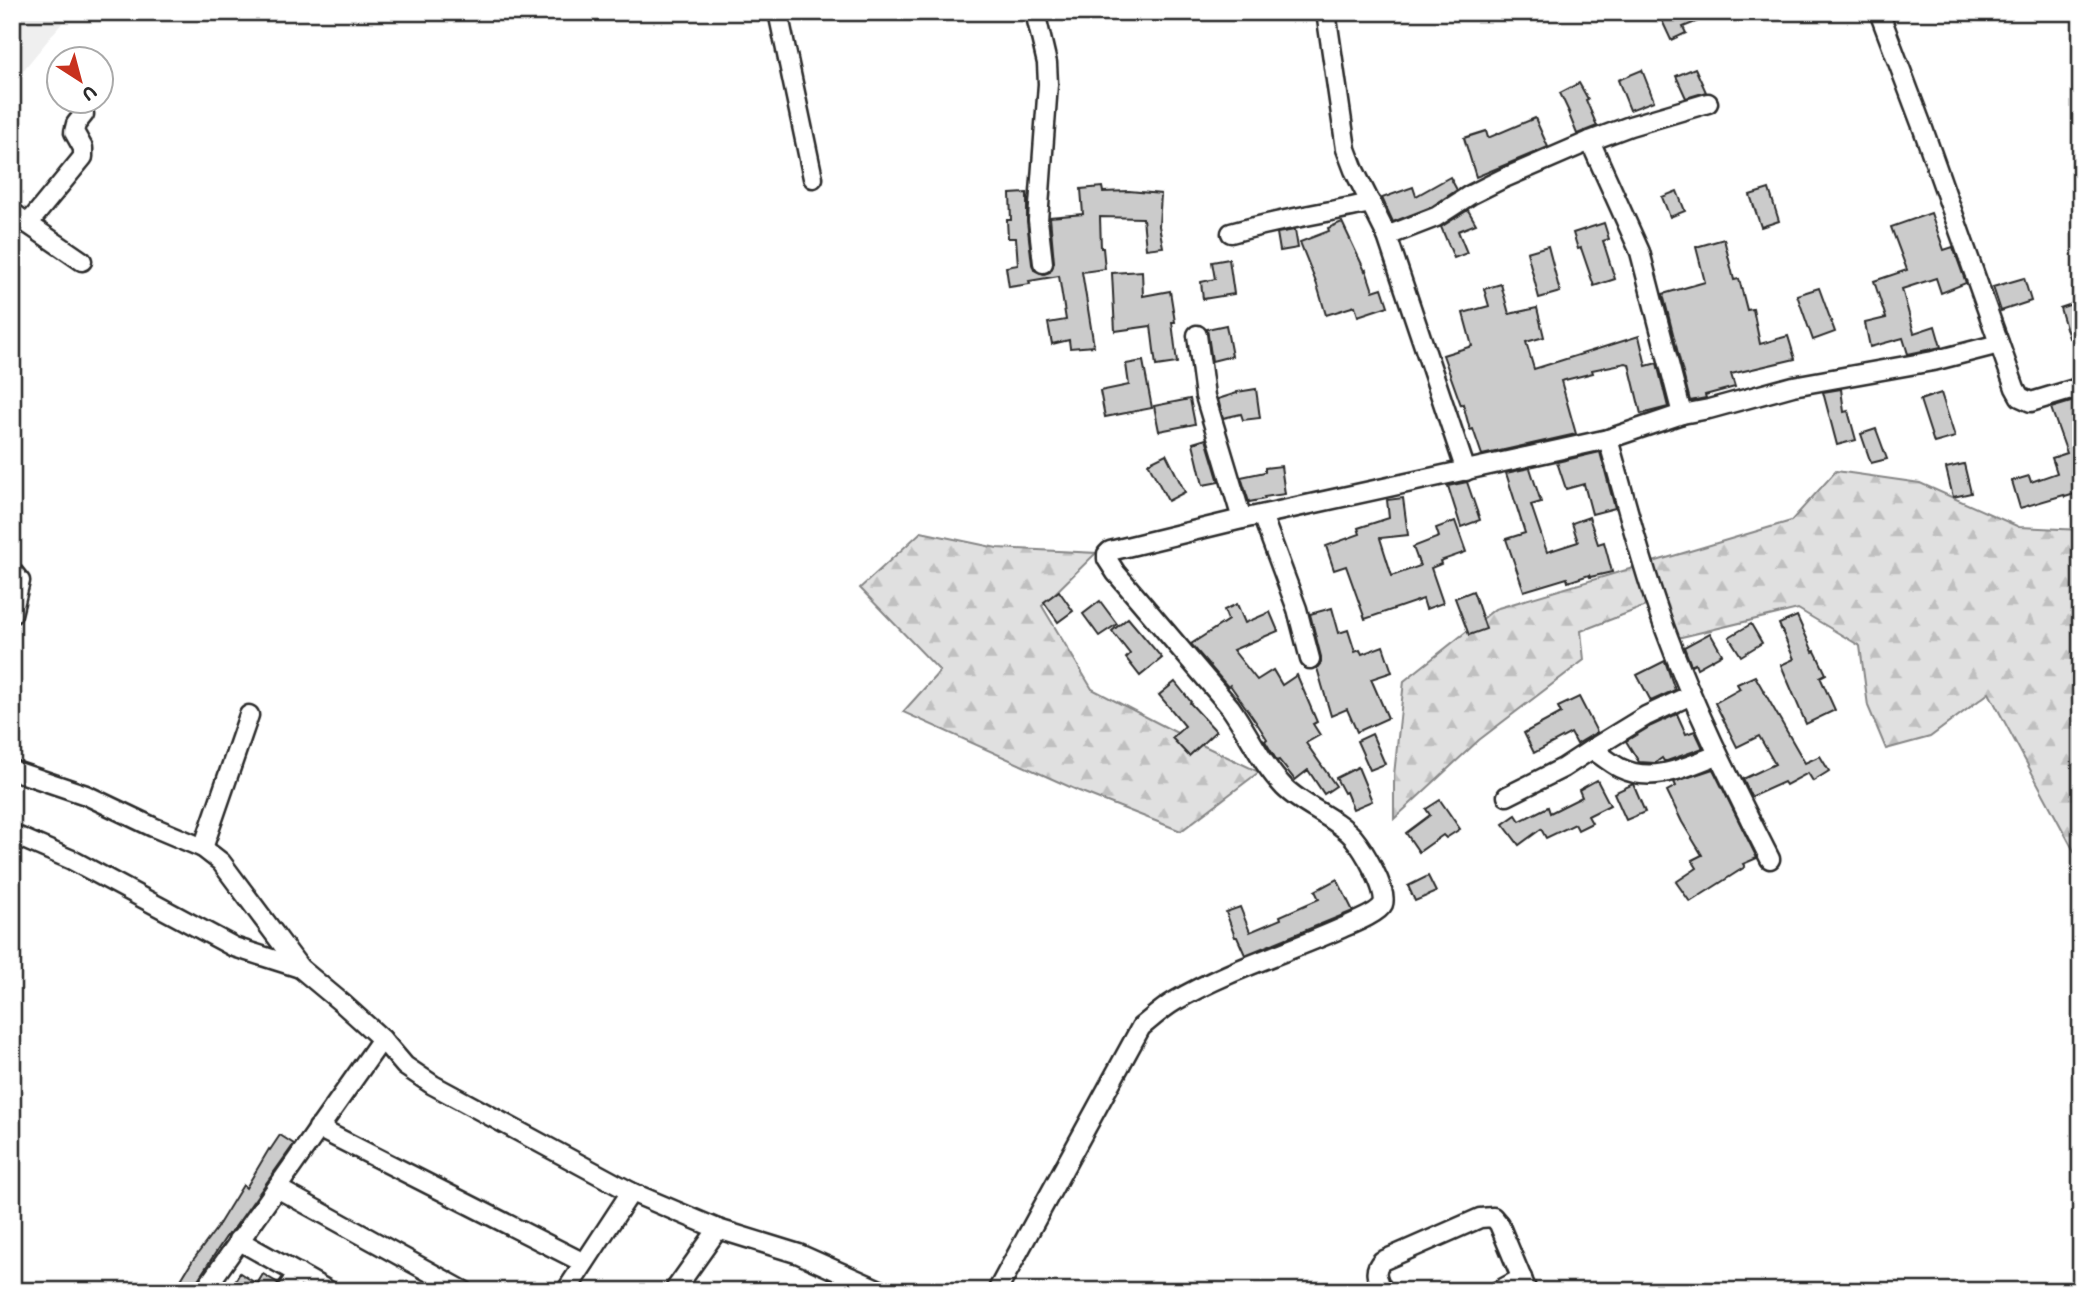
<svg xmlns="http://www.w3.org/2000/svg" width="2093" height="1303" font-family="Itim,sans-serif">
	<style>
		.built { fill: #efefef }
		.forest { fill: url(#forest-firs); stroke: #868686; stroke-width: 2 }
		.building { fill: #cbcbcb; stroke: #2b2b2b; stroke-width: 2 }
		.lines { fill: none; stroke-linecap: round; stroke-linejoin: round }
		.street-casing { stroke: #2b2b2b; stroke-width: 23 }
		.street { stroke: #fff; stroke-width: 18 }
	</style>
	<defs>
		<pattern id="forest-firs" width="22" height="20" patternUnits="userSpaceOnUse" patternTransform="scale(1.75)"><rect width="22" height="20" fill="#e0e0e0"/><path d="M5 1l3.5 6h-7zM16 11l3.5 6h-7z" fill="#c0c0c0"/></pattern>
	</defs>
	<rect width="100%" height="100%" fill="#fff"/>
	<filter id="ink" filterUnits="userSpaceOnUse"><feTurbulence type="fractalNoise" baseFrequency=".0143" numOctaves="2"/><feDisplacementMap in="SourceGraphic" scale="14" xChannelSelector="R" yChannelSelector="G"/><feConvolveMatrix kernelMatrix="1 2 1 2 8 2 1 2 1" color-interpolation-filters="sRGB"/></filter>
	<g filter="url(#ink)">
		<polygon class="built" points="12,12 71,12 12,84"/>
		<g class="forest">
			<polygon points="1836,471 1920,483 2019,527 2081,530 2081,864 1989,693 1930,737 1886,749 1868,706 1860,646 1798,609 1673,639 1656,602 1581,631 1584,660 1479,740 1394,819 1394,775 1404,681 1495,609 1791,521"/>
			<polygon points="921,532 997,548 1096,553 1042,606 1092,689 1181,735 1259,772 1181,831 1079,791 903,712 940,671 860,588"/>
		</g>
		<g class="building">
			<polygon points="1658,12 1718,12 1718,13 1683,27 1686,33 1671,40"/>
			<polygon points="1695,68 1706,92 1686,98 1676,76"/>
			<polygon points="1642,70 1654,101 1630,110 1618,80"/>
			<polygon points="1579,83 1588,99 1586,100 1597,126 1577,134 1568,112 1569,112 1560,93"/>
			<polygon points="1535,118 1548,147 1476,177 1464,138 1486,131 1488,138"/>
			<polygon points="1450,177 1457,190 1431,207 1393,222 1382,198 1413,187 1416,196"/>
			<polygon points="1102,187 1103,192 1129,191 1161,194 1159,226 1163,247 1146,249 1143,218 1100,217 1101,248 1103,248 1105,269 1082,272 1094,346 1070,348 1069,340 1052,344 1048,323 1066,320 1059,276 1029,281 1030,284 1009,287 1006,267 1018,265 1016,238 1008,238 1007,220 1011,220 1010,194 1027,193 1027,221 1032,264 1034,270 1044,274 1050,272 1054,262 1050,217 1083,214 1081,189"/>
			<polygon points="1769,189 1779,221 1761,227 1750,195"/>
			<polygon points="1677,191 1685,211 1670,217 1662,197"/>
			<polygon points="1468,210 1476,224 1458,231 1467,253 1454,258 1441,227"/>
			<polygon points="1931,213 1944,250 1953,247 1966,283 1941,293 1936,278 1902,289 1914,333 1935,326 1941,347 1908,354 1903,338 1870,347 1865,323 1886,318 1874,281 1907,270 1891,227"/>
			<polygon points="1342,222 1365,271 1366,270 1373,291 1382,288 1388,306 1358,316 1355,306 1326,315 1317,285 1300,242 1329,231 1328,228"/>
			<polygon points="1604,223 1609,239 1603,241 1615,279 1594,286 1581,248 1578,249 1573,233"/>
			<polygon points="1295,230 1298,248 1280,251 1277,233"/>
			<polygon points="1724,239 1734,280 1739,279 1747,310 1753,309 1760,344 1788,336 1795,359 1731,374 1735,387 1705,395 1706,398 1690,401 1663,294 1705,282 1696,247"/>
			<polygon points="1548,246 1560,292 1539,298 1527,252"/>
			<polygon points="1229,259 1234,294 1203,299 1201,282 1215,279 1212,262"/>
			<polygon points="1142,271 1143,296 1170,291 1175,322 1172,322 1177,363 1156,366 1151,326 1115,331 1112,273"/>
			<polygon points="2024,278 2031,301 2001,311 1993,287"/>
			<polygon points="1501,284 1509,314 1537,308 1544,337 1526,342 1534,369 1639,336 1646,366 1657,363 1668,407 1641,414 1629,364 1626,363 1592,370 1593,373 1561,381 1576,434 1482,455 1473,429 1470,430 1463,404 1461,405 1443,355 1472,346 1463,313 1489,306 1484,289"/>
			<polygon points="1819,288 1835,332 1813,340 1797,295"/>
			<polygon points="2081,301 2081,334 2069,338 2060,308"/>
			<polygon points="1226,325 1232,356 1212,361 1207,329"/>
			<polygon points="1143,361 1152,408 1105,417 1100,391 1129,385 1126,364"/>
			<polygon points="1256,389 1260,418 1243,420 1241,414 1223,418 1218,399 1237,393 1237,392"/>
			<polygon points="1841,389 1844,412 1848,411 1856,440 1837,445 1823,392"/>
			<polygon points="1941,393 1955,437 1934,443 1920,400"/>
			<polygon points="1190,399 1195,424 1159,431 1154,406"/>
			<polygon points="2081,399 2081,492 2065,497 2064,495 2020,508 2012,481 2029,476 2031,482 2057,473 2052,458 2067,453 2051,408"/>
			<polygon points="1876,429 1887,459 1871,463 1861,434"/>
			<polygon points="1206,439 1219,482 1203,485 1193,443"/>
			<polygon points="1600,452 1615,508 1592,514 1584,484 1566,489 1557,462"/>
			<polygon points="1166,454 1185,492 1168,501 1148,463"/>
			<polygon points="1964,464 1971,493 1953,497 1946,468"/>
			<polygon points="1281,466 1285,494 1264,497 1265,499 1249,502 1241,477 1265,472 1265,468"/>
			<polygon points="1530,468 1541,502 1531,505 1547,552 1578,542 1572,523 1589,517 1598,544 1604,542 1612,572 1590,577 1589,575 1568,582 1567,578 1524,591 1506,539 1525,533 1506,473"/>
			<polygon points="1467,482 1480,520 1461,527 1448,486"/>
			<polygon points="1403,498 1408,535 1380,538 1392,576 1420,566 1413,547 1439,537 1436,528 1455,521 1466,552 1440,561 1441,564 1431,568 1443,603 1426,609 1423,599 1365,619 1346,566 1334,570 1326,546 1360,534 1358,528 1389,518 1387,500"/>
			<polygon points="1059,591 1073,611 1058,622 1044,602"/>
			<polygon points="1473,591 1486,629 1469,635 1455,598"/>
			<polygon points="1100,601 1117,624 1099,636 1083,614"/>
			<polygon points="1237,604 1245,623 1270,612 1278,631 1233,650 1257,680 1273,670 1282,685 1297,675 1317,722 1313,724 1320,735 1306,743 1336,786 1324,794 1308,770 1295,780 1279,760 1277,761 1265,741 1267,739 1258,725 1230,685 1228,687 1191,644 1228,620 1224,610"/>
			<polygon points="1332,608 1339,633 1348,630 1355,652 1360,650 1362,654 1383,646 1392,672 1371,679 1388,718 1357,732 1347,709 1331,716 1317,668 1321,663 1321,657 1310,614"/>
			<polygon points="1797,616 1813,652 1815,651 1826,674 1820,677 1835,710 1806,724 1781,665 1794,659 1779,624"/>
			<polygon points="1128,618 1162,658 1140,676 1126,658 1130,654 1112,631"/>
			<polygon points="1751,624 1762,643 1741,656 1729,637"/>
			<polygon points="1710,633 1722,654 1697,668 1695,663 1691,665 1684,647"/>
			<polygon points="1665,661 1675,690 1651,701 1637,675"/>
			<polygon points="1755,676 1805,763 1820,756 1829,771 1813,781 1808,773 1786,785 1784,782 1751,797 1743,779 1775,764 1759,736 1737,747 1715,703 1740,689 1737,684"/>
			<polygon points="1175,682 1191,702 1190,703 1216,731 1189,756 1172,738 1185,726 1159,695"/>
			<polygon points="1579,697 1597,732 1577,744 1571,733 1534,753 1524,733 1561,713 1558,707"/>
			<polygon points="1677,714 1686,734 1695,731 1703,748 1667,761 1664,761 1662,758 1655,763 1639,762 1626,741 1651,726"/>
			<polygon points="1372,734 1385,764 1370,770 1357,741"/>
			<polygon points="1358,767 1372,801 1353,809 1346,792 1344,793 1336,778"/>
			<polygon points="1713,769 1757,858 1743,864 1745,867 1690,902 1676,882 1697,868 1692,860 1702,855 1682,822 1667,791 1676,786 1674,782"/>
			<polygon points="1597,780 1610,805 1588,816 1592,823 1578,830 1575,824 1546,838 1541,829 1519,845 1503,824 1516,815 1520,821 1548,807 1550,813 1582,797 1579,790"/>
			<polygon points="1633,784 1645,812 1626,820 1614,793"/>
			<polygon points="1440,800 1460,829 1446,838 1443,835 1419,852 1406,833 1430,815 1426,809"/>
			<polygon points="1428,876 1436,892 1415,901 1408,886"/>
			<polygon points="1337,879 1353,911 1245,955 1237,937 1235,937 1226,912 1240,907 1250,932 1281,919 1280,916 1319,899 1315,891"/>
			<polygon points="280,1135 294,1144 233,1230 228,1234 195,1284 193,1291 174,1291 193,1260 216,1229 243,1185 246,1188 269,1149 270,1150"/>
			<polygon points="240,1273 257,1284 263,1274 278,1283 275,1291 229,1291"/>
		</g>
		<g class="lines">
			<g class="street-casing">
				<g id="street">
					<polyline points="778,12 813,178"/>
					<polyline points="1035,12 1047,63 1048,84 1038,220 1043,263"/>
					<polyline points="1326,12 1346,149 1354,170 1387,236 1466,471"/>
					<polyline points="1879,12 1922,126 2015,388 2020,397 2031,402 2081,387"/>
					<polyline points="1590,141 1640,252 1682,414"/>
					<polyline points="12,212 28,224 83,157 83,148 74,132 76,124 84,114"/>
					<polyline points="28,224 82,261"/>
					<path d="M 1231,233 C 1277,220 1324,213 1371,203"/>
					<polyline points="1387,236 1436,217 1470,195 1502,179 1590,141 1630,126 1708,103"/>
					<polyline points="1197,335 1205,396 1242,519"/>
					<path d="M 1608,439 C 1626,502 1642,567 1665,629 C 1694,708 1732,784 1770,859"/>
					<polyline points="1262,515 1297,609 1310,659"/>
					<polyline points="12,571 20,581 12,614"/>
					<polyline points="1592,749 1646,716 1691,695"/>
					<polyline points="12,770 86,795 153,827 203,848 221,862 300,968 342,1003 382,1039 405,1066 433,1085 631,1192 718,1229 799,1254 882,1291"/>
					<path d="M 1507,796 L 1563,768 L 1592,749 C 1601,755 1610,763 1620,768 C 1653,784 1686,767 1717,755"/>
					<polyline points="12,834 72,860 234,947 300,968"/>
					<polyline points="203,848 249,715"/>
					<polyline points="318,1128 584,1263"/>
					<polyline points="277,1188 464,1291"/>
					<polyline points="238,1240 329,1291"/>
					<polyline points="204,1291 382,1039"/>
					<polyline points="286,1291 298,1273"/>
					<polyline points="566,1291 631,1192"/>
					<polyline points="674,1291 718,1229"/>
					<path d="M 997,1291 L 1141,1027 C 1152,1018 1163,1008 1175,1001 C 1228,970 1286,953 1342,928 C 1351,924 1379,913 1383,904 C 1388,890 1363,849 1353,837 C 1334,816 1304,807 1284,787 C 1261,763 1249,734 1230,707 L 1116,573 L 1107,559 L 1107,554 L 1110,551 L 1242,519 L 1608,439 L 1682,414 L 1709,409 L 1793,386 L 1933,361 L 1999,344"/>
					<path d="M 1383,1291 C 1378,1280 1372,1271 1382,1261 L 1480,1218 L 1493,1217 L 1499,1224 L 1527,1291"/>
					<polyline points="1498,1291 1522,1278"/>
				</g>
			</g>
			<use href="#street" class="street"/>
		</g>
	</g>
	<rect width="2093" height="1303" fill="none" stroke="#fff" stroke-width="42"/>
	<rect x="21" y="21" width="2051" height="1261" fill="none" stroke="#2b2b2b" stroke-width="2.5" filter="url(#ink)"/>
	<g transform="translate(80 80) rotate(144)"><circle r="33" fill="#ffffff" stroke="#aaaaaa" stroke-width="2"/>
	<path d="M0-5L12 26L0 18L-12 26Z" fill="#c8321e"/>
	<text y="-10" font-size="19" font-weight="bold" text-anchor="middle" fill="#2b2b2b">U</text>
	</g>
</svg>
